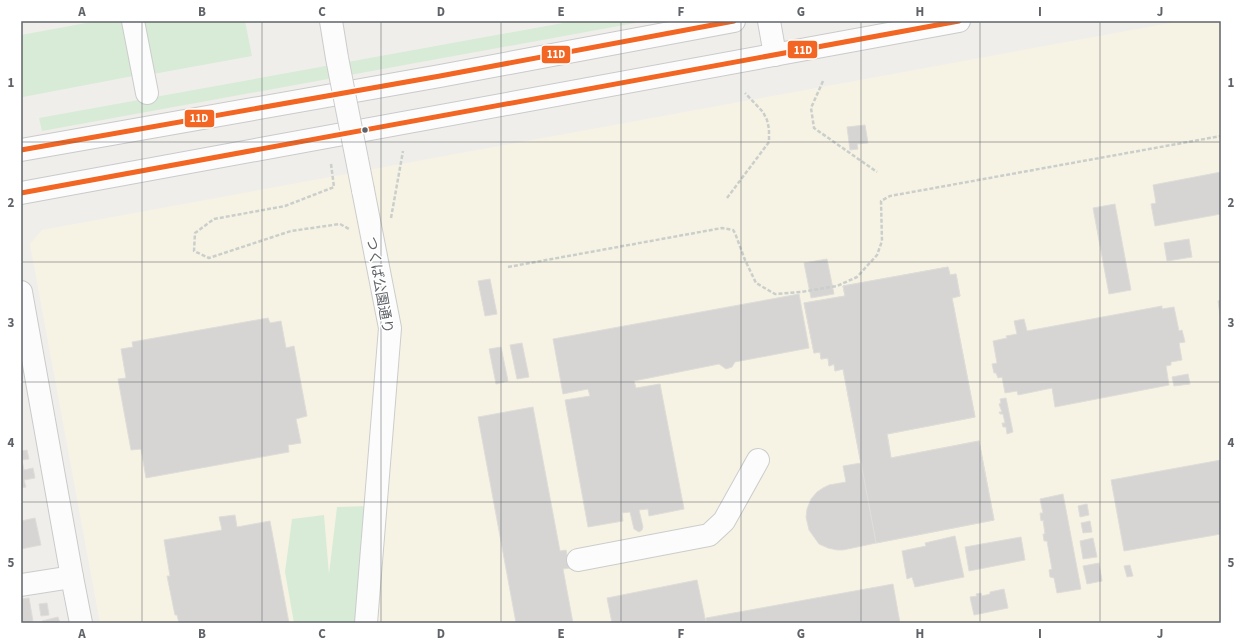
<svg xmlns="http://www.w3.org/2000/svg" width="1242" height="644" font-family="'Source Sans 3','Noto Sans JP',sans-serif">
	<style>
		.commercial { fill: #f7f3e4 }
		.green { fill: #d8ebd6 }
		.building { fill: #d6d5d3; stroke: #deddd9; fill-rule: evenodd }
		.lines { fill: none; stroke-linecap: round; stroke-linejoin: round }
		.street-casing { stroke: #cbcccc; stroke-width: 24 }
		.secondary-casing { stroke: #cacacb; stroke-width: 24 }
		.path { stroke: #cacfcc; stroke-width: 2.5; stroke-dasharray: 4 2; stroke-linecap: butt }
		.street { stroke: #fdfcfc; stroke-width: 22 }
		.secondary { stroke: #fdfcfc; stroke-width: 22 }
		.street-bridge-casing { stroke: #cbcccc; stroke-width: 24; stroke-linecap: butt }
		.street-bridge { stroke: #fdfcfc; stroke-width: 22 }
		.bus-1-casing { stroke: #fff; stroke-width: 8 }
		.bus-1 { stroke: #f26522; stroke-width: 5 }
		.grid { fill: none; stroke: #5f6368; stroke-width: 1; stroke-opacity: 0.55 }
		.bus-dot { fill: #5f6368; stroke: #fff; stroke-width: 1.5 }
		.labels { text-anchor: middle; stroke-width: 3; stroke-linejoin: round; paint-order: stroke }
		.street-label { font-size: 14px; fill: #5f6368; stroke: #fff }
		.line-badge { stroke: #fff; stroke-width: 1.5 }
		.badge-label { font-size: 11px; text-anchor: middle; font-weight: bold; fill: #fff }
		.neatline { fill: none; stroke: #5f6368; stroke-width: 1.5 }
		.grid-label { font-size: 13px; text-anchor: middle; font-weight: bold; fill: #5f6368 }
	</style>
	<rect width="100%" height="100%" fill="#efeeea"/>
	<polygon class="commercial" points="1181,21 1221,21 1221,623 100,623 30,244 42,230"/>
	<g class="green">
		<polygon points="97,21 122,21 133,76 23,97 21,84 21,35"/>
		<polygon points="143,21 245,21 252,56 153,74"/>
		<polygon points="574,21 646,21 42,131 39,118"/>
		<polygon points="369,506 359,623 294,623 285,572 292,519 324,515 329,574 337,507"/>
	</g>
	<g class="building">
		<polygon points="865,125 868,143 857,144 858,149 850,150 847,127"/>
		<polygon points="1221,172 1221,214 1155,226 1151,204 1156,203 1153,185"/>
		<polygon points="1115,204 1131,290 1109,294 1093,208"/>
		<polygon points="1189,239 1192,257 1167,261 1164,243"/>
		<polygon points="827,259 834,294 811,298 804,263"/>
		<path d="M 948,267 L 950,275 L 956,274 L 960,296 L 952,298 L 975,417 L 887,434 L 891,458 L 979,441 L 994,520 L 876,543 L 843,369 L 835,371 L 834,364 L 829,366 L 828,358 L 821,359 L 820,352 L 814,353 L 804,303 L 845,296 L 843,286 ZM 922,304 L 933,355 L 876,366 L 866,316 Z"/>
		<polygon points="948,267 950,275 956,274 960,296 952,298 975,417 887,434 891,458 979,441 994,520 876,543 843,369 835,371 834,364 829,366 828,358 821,359 820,352 814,353 804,303 845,296 843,286"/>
		<polygon points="490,279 497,314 485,316 478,281"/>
		<polygon points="799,294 809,348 735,362 732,367 726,369 719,364 634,381 636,388 660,384 684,509 649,516 648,509 639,510 643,527 642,530 639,532 634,529 630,512 622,513 623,521 588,527 565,400 590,396 588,389 563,394 553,339"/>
		<polygon points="1221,300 1221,315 1220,315 1218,301"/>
		<polygon points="1162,306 1162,309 1174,307 1179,331 1182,330 1185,342 1179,343 1182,360 1171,362 1171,365 1166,366 1169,385 1055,407 1052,388 1018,395 1017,391 1005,393 1002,377 998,378 996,373 994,373 992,364 997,363 993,341 1007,338 1006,336 1017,334 1014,321 1024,319 1027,331"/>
		<polygon points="268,318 270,323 281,321 286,348 294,346 307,416 296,419 301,443 288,445 289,452 146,478 141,449 131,450 118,379 126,378 121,349 133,347 132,342"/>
		<polygon points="522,343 529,377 517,379 510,345"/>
		<polygon points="501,347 508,381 496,384 489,349"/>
		<polygon points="1188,374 1190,384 1174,386 1172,377"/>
		<polygon points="1006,398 1013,432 1007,434 1006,427 1003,427 1002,423 1005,423 1003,414 1000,414 999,412 1002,412 999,404 1001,403 1000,399"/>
		<polygon points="533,407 560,551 566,550 570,568 563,569 573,623 516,623 478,417"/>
		<polygon points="27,450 29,459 22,460 24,470 33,468 35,478 24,480 26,487 21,488 21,451"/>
		<polygon points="1221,460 1221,534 1124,551 1111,480"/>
		<polygon points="861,463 876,543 843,550 837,550 828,548 819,544 809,530 806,517 807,509 811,499 817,492 823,488 829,485 846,482 843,466"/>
		<polygon points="1063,494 1081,589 1057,593 1054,578 1050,577 1049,570 1052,569 1047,541 1044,541 1043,534 1045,534 1043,520 1041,521 1040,513 1043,513 1040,499"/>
		<polygon points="1087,504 1089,515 1080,517 1078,506"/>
		<polygon points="235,515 237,527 270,521 289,623 179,623 177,615 175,615 167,576 170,576 164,540 222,530 219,517"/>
		<polygon points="35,518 41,545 21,549 21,521"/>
		<polygon points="1090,521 1092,532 1083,533 1081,523"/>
		<polygon points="955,536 964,577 915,587 912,577 907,579 902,551 926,546 925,543"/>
		<polygon points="1021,537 1025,560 969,571 965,547"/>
		<polygon points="1093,538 1097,557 1083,559 1080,541"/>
		<polygon points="1099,563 1102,581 1087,584 1083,566"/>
		<polygon points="1130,565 1133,576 1127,577 1124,566"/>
		<polygon points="697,580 706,623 612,623 607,598"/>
		<polygon points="893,584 900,623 706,623 706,618"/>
		<polygon points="1004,589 1008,608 974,615 970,597 977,596 976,594 981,593 982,596 990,594 990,592"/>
		<polygon points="29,598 33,621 21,622 21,599"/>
		<polygon points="47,603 49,615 41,616 39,604"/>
		<polygon points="58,617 60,623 43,623 42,621"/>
	</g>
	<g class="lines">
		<g class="street-casing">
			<g id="street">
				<polyline points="133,21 147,93"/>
				<polyline points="363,190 390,328 366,623"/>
				<polyline points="578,560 709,535 724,521 758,460"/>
				<polyline points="21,585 72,577"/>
			</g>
		</g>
		<g class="secondary-casing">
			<g id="secondary">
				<polyline points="769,21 775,55"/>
				<polyline points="21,150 440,76 734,21"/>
				<polyline points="21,193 959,21"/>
				<polyline points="21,292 72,577 81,623"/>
			</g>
		</g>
		<g class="path">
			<polyline points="823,81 811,108 814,128 877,172"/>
			<polyline points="331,164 334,187 285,206 214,219 195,233 194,251 209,258 291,231 340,224 349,229"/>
			<polyline points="727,198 769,142 769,129 767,120 763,112 745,93"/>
			<polyline points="391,218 403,151"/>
			<polyline points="508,267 722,228 733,230 735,233 745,260 756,283 775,294 801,292 837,286 857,277 877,255 882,241 881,201 890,196 1221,136"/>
		</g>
		<use href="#street" class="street"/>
		<use href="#secondary" class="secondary"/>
		<g class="street-bridge-casing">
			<polyline id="street-bridge" points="331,21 337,58 363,190"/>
		</g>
		<use href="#street-bridge" class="street-bridge"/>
		<g class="bus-1-casing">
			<g id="bus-1">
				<polyline points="21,150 440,76 734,21"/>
				<polyline points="21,193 959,21"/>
			</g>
		</g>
		<use href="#bus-1" class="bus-1"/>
	</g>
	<path class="grid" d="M 142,21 L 142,623M 262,21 L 262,623M 381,21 L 381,623M 501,21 L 501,623M 621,21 L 621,623M 741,21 L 741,623M 861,21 L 861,623M 980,21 L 980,623M 1100,21 L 1100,623M 21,142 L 1221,142M 21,262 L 1221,262M 21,382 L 1221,382M 21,502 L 1221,502"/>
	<circle class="bus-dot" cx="365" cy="130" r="3.5"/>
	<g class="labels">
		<g class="street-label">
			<text transform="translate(380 285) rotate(80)" y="5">つくば公園通り</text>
		</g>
	</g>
	<g class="line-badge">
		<rect x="787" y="40" width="31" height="19" rx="4" fill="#f26522"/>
		<rect x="541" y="45" width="30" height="19" rx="4" fill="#f26522"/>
		<rect x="184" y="109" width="31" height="19" rx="4" fill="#f26522"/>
	</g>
	<g class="badge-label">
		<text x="803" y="54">11D</text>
		<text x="556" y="58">11D</text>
		<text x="199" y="122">11D</text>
	</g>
	<rect width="1242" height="644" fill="none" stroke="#ffffff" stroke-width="44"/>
	<rect x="22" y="22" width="1198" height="600" class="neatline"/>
	<g class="grid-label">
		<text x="82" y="16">A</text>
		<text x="202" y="16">B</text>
		<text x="322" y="16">C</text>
		<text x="441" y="16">D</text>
		<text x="561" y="16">E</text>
		<text x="681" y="16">F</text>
		<text x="801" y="16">G</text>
		<text x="920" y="16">H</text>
		<text x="1040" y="16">I</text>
		<text x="1160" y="16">J</text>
		<text x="11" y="87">1</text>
		<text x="1231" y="87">1</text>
		<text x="11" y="207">2</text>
		<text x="1231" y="207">2</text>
		<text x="11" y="327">3</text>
		<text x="1231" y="327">3</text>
		<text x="11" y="447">4</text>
		<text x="1231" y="447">4</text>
		<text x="11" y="567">5</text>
		<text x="1231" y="567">5</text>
		<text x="82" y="638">A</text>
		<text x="202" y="638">B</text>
		<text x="322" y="638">C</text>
		<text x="441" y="638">D</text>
		<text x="561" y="638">E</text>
		<text x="681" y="638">F</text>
		<text x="801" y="638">G</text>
		<text x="920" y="638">H</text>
		<text x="1040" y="638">I</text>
		<text x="1160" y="638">J</text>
	</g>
</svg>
